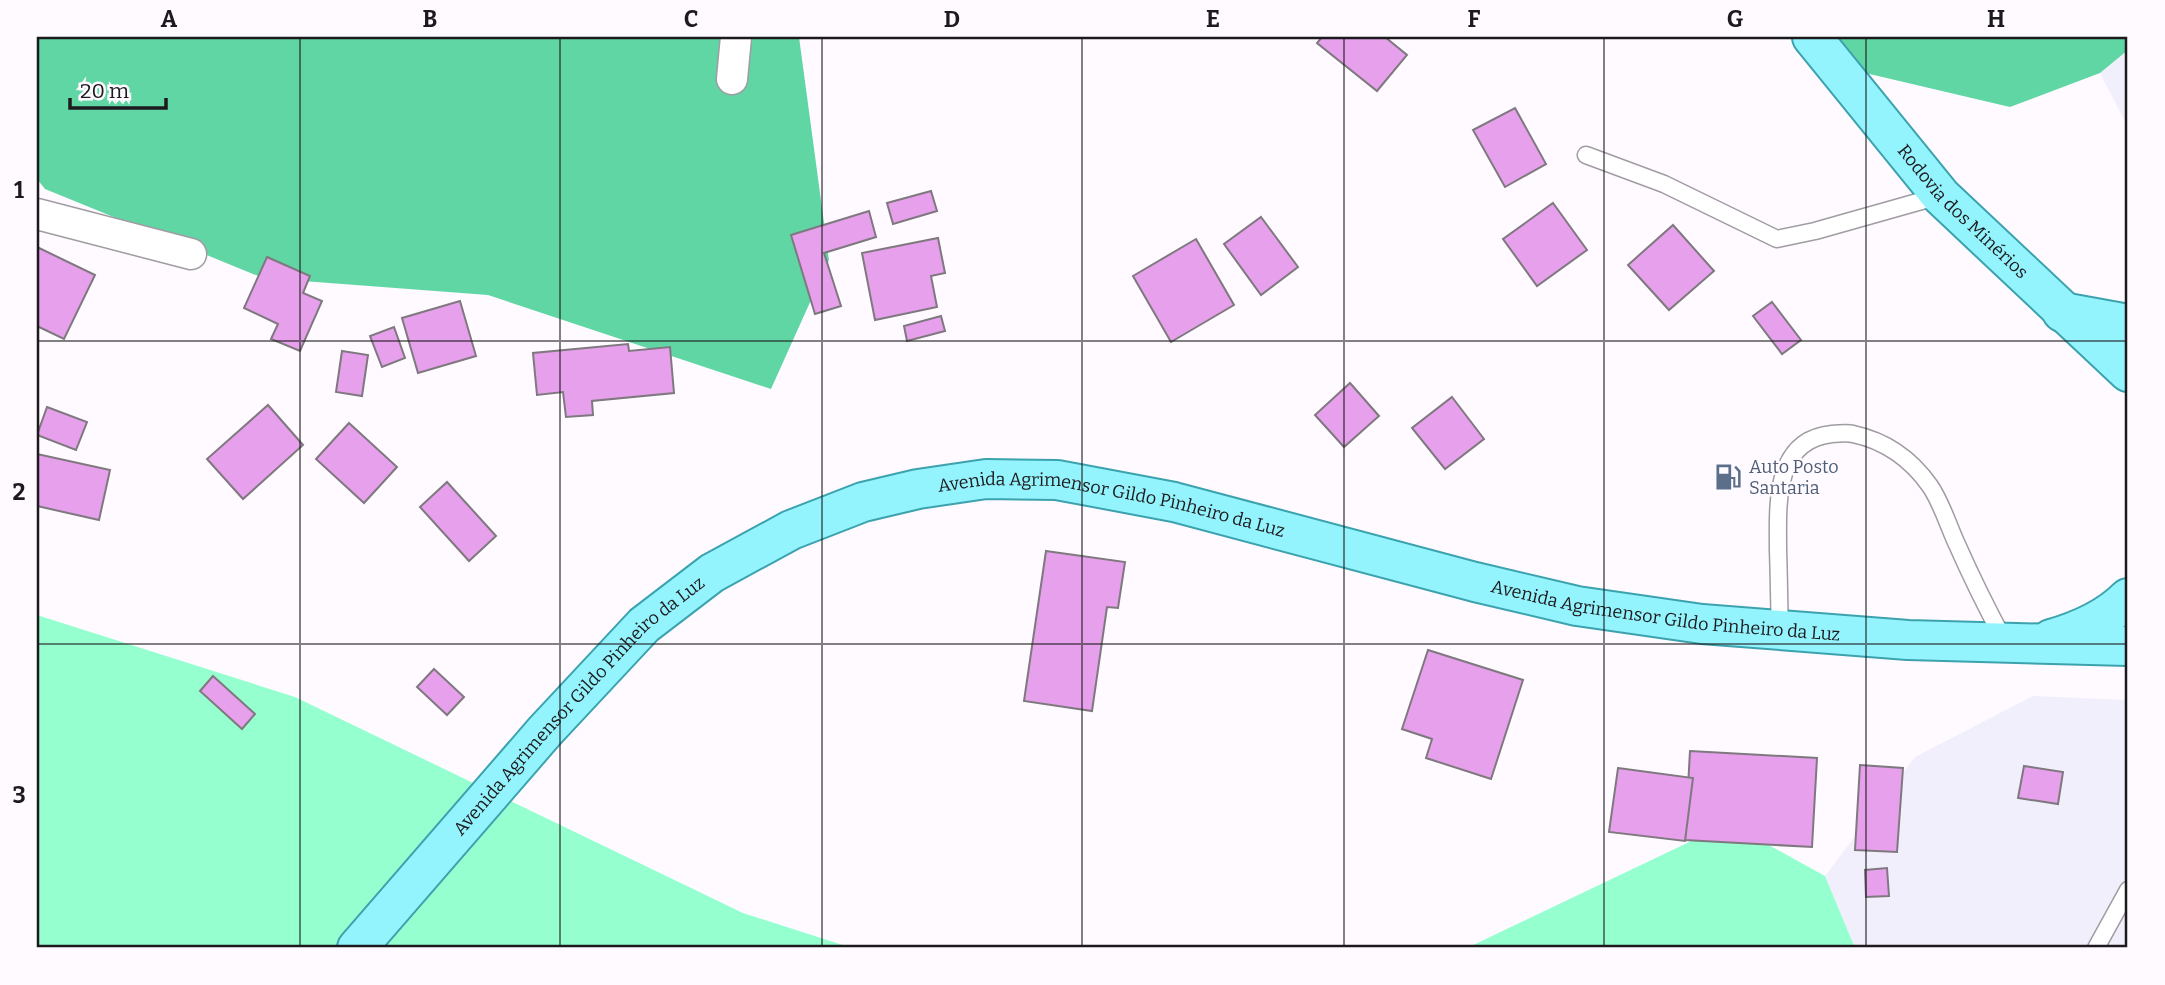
<svg xmlns="http://www.w3.org/2000/svg" width="2165" height="985" font-family="Bitter,serif">
	<style>
		.industrial { fill: #f2effc }
		.green { fill: #96ffd0 }
		.forest { fill: #60d6a5 }
		.building { fill: #e6a0ec; stroke: #7f797f; stroke-width: 2 }
		.lines { fill: none; stroke-linecap: round; stroke-linejoin: round }
		.lane-casing { stroke: #a09ca2; stroke-width: 19 }
		.street-casing { stroke: #a09ca2; stroke-width: 33 }
		.primary-casing { stroke: #3ca2ae; stroke-width: 42 }
		.lane { stroke: #fff; stroke-width: 16 }
		.street { stroke: #fff; stroke-width: 30 }
		.primary { stroke: #94f4fd; stroke-width: 38 }
		.grid { fill: none; stroke: #1c1a1c; stroke-width: 2; stroke-opacity: 0.55 }
		.labels { text-anchor: middle; stroke-width: 5; stroke-linejoin: round; paint-order: stroke }
		.street-label { font-size: 18px; fill: #1c1a1c; stroke: #fefaff }
		.service-label { font-size: 18px; fill: #4e5e75; stroke: #fefaff; text-anchor: start }
		.neatline { fill: none; stroke: #1c1a1c; stroke-width: 2.5 }
		.grid-label { font-size: 23px; text-anchor: middle; font-weight: bold; fill: #1c1a1c }
	</style>
	<rect width="100%" height="100%" fill="#fefaff"/>
	<g class="industrial">
		<polygon points="2128,50 2128,127 2100,73"/>
		<polygon points="2033,696 2128,700 2128,948 1855,948 1825,876 1915,757"/>
	</g>
	<g class="green">
		<polygon points="37,615 295,697 743,913 852,948 37,948"/>
		<polygon points="1729,823 1825,876 1855,948 1467,948"/>
	</g>
	<g class="forest">
		<polygon points="37,37 799,37 829,260 771,389 488,295 263,278 45,189 37,179"/>
		<polygon points="1831,37 2128,37 2128,50 2100,73 2010,107 1861,72"/>
	</g>
	<g class="building">
		<polygon points="1322,37 1385,37 1407,55 1377,91 1317,43"/>
		<polygon points="1515,108 1546,164 1505,187 1473,130"/>
		<polygon points="931,191 937,211 893,224 887,203"/>
		<polygon points="1553,203 1587,250 1537,286 1503,239"/>
		<polygon points="869,211 876,237 824,253 841,306 815,314 791,235"/>
		<polygon points="1261,217 1298,267 1261,295 1224,244"/>
		<polygon points="1673,225 1714,271 1669,310 1628,265"/>
		<polygon points="938,238 945,273 931,276 937,307 875,320 862,253"/>
		<polygon points="1196,239 1234,305 1171,342 1133,276"/>
		<polygon points="37,247 95,275 64,339 37,326"/>
		<polygon points="267,257 310,276 303,293 322,301 300,351 271,339 278,324 244,308"/>
		<polygon points="460,301 476,356 418,373 402,318"/>
		<polygon points="1772,302 1801,340 1782,354 1753,316"/>
		<polygon points="941,316 945,331 907,341 904,326"/>
		<polygon points="394,327 405,358 382,367 370,336"/>
		<polygon points="628,344 629,351 670,347 674,393 592,401 593,415 566,417 563,392 537,395 533,353"/>
		<polygon points="342,351 368,355 362,396 336,392"/>
		<polygon points="1350,383 1379,416 1344,447 1315,415"/>
		<polygon points="1452,397 1484,439 1445,469 1412,428"/>
		<polygon points="268,405 303,445 243,499 207,459"/>
		<polygon points="47,407 87,422 76,450 37,435"/>
		<polygon points="349,423 397,467 364,503 316,459"/>
		<polygon points="37,454 110,470 99,520 37,506"/>
		<polygon points="447,482 496,536 469,561 420,507"/>
		<polygon points="1046,551 1125,562 1118,608 1107,607 1092,711 1024,701"/>
		<polygon points="1428,650 1523,680 1491,779 1426,758 1432,739 1402,729"/>
		<polygon points="434,669 464,697 447,715 417,687"/>
		<polygon points="213,676 255,714 242,729 200,691"/>
		<polygon points="1690,751 1817,758 1812,847 1685,840"/>
		<polygon points="1860,765 1903,768 1897,852 1855,850"/>
		<polygon points="2024,766 2063,772 2058,804 2018,798"/>
		<polygon points="1618,768 1693,778 1685,841 1609,832"/>
		<polygon points="1887,868 1889,896 1866,897 1865,870"/>
	</g>
	<g class="lines">
		<g class="lane-casing">
			<g id="lane">
				<polyline points="1586,155 1664,184 1777,239 1815,231 1939,196"/>
				<path d="M 1780,630 C 1779,603 1779,577 1778,550 C 1778,505 1773,440 1832,434 C 1839,434 1846,432 1853,434 C 1886,441 1911,459 1930,486 C 1941,502 1947,522 1955,540 C 1970,574 1986,607 2004,640"/>
				<polyline points="2096,948 2128,890"/>
			</g>
		</g>
		<g class="street-casing">
			<g id="street">
				<polyline points="732,79 736,37"/>
				<polyline points="37,214 191,254"/>
			</g>
		</g>
		<g class="primary-casing">
			<g id="primary">
				<path id="s1" d="M 1812,37 L 1941,196 L 2128,372"/>
				<polyline points="2062,312 2128,324"/>
				<path d="M 2051,639 C 2079,631 2108,618 2128,598"/>
				<path id="s2" d="M 357,948 L 545,731 L 644,625 L 712,573 L 791,530 L 863,502 L 918,489 L 986,479 L 1057,480 L 1174,502 L 1475,582 L 1577,606 L 1702,624 L 1908,640 L 2128,646"/>
			</g>
		</g>
		<use href="#lane" class="lane"/>
		<use href="#street" class="street"/>
		<use href="#primary" class="primary"/>
	</g>
	<path class="grid" d="M 300,37 L 300,948M 560,37 L 560,948M 822,37 L 822,948M 1082,37 L 1082,948M 1344,37 L 1344,948M 1604,37 L 1604,948M 1866,37 L 1866,948M 37,341 L 2128,341M 37,644 L 2128,644"/>
	<defs>
		<g id="fuel-bare" transform="scale(2.1)"><path d="M-5.5-6h7V0h2V4h1.3V-2.5L3-4.5l.8-.8L6-3V5H2.5V1h-1V6h-7ZM-4.2-4.7v3.2H.2V-4.7Z" fill="#5c6f8a" stroke="#fefaff" stroke-width="2.5" paint-order="stroke"/></g>
	</defs>
	<g fill-rule="evenodd">
		<use href="#fuel-bare" x="1728" y="477"/>
	</g>
	<g class="labels">
		<g class="street-label">
			<text dy="6" stroke="none"><textPath href="#s1" startOffset="231">Rodovia dos Minérios</textPath></text>
			<text dy="6" stroke="none"><textPath href="#s2" startOffset="938">Avenida Agrimensor Gildo Pinheiro da Luz</textPath></text>
			<text dy="6" stroke="none"><textPath href="#s2" startOffset="1505">Avenida Agrimensor Gildo Pinheiro da Luz</textPath></text>
			<text dy="6" stroke="none"><textPath href="#s2" startOffset="329">Avenida Agrimensor Gildo Pinheiro da Luz</textPath></text>
		</g>
		<g class="service-label">
			<text x="1749" y="473">Auto Posto<tspan x="1749" dy="21">Santaria</tspan></text>
		</g>
	</g>
	<rect width="2165" height="985" fill="none" stroke="#fefaff" stroke-width="77"/>
	<path d="M70 98v10h96v-10" fill="none" stroke="#1c1a1c" stroke-width="3.5"/>
	<text x="80" y="98" font-size="21" fill="#1c1a1c" stroke="#fefaff" stroke-width="5" paint-order="stroke">20 m</text>
	<rect x="38" y="38" width="2088" height="908" class="neatline"/>
	<g class="grid-label">
		<text x="169" y="27">A</text>
		<text x="430" y="27">B</text>
		<text x="691" y="27">C</text>
		<text x="952" y="27">D</text>
		<text x="1213" y="27">E</text>
		<text x="1474" y="27">F</text>
		<text x="1735" y="27">G</text>
		<text x="1996" y="27">H</text>
		<text x="19" y="198">1</text>
		<text x="19" y="500">2</text>
		<text x="19" y="803">3</text>
	</g>
</svg>
